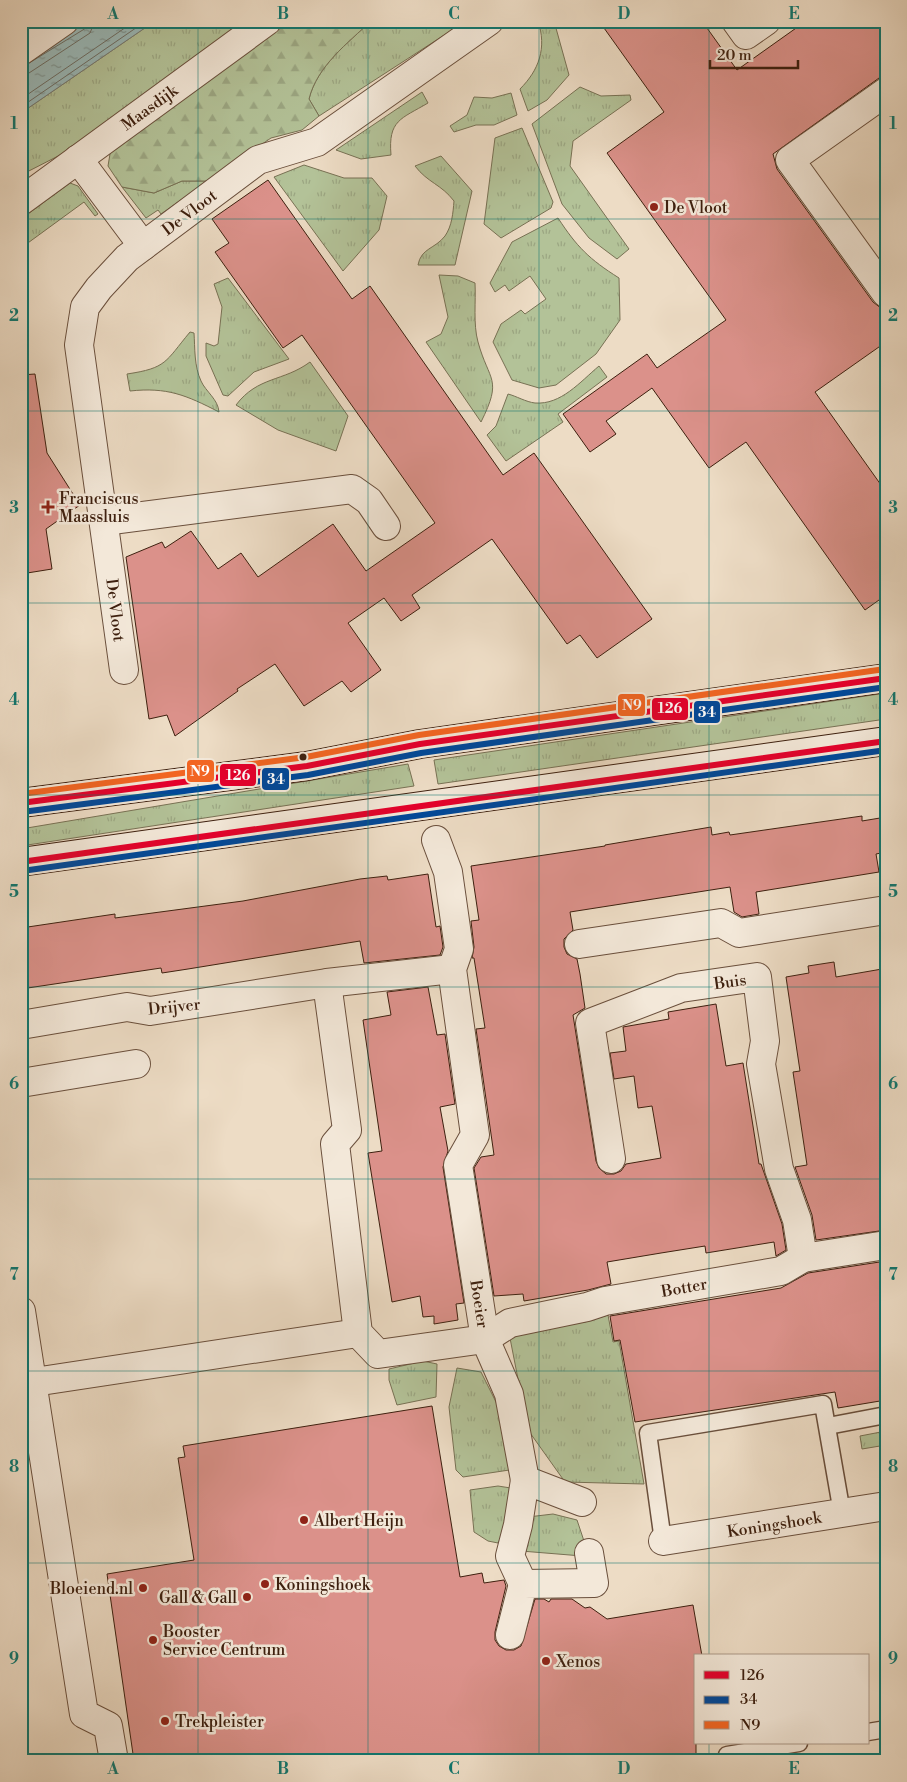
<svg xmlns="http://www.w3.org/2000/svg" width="907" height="1782" font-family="'Libre Bodoni',serif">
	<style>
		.grass { fill: url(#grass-tufts); stroke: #787154 }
		.forest { fill: url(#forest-firs); stroke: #787154 }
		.water { fill: url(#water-ripples); stroke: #757c76 }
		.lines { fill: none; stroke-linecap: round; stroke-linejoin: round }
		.shore { stroke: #6c6d64; stroke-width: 1 }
		.building { fill: #db918a; stroke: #3e200f }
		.lane-casing { stroke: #6a4f3c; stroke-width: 19 }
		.street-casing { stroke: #6a4f3c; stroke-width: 30 }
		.secondary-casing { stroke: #3e200f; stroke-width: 30 }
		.lane { stroke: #f3e8d9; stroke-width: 16 }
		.street { stroke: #f3e8d9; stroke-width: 28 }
		.secondary { stroke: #f3e8d9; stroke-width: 28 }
		.bus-1-casing { stroke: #f3e8d9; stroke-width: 10 }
		.bus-2-casing { stroke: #f3e8d9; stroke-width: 10 }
		.bus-3-casing { stroke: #f3e8d9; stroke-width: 10 }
		.bus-1 { stroke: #e4002b; stroke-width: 6 }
		.bus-2 { stroke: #004899; stroke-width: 6 }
		.bus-3 { stroke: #f26522; stroke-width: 6 }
		.grid { fill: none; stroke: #0f766e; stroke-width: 1; stroke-opacity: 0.55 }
		.poi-dot { fill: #8f2418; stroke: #f3e8d9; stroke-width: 2 }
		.bus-dot { fill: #3e200f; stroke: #f3e8d9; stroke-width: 2 }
		.labels { text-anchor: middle; stroke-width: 5; stroke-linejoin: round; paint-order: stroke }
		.street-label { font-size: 16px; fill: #3e200f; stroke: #f3e8d9 }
		.poi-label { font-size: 16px; fill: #3e200f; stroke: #f3e8d9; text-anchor: start }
		.line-badge { stroke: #f3e8d9; stroke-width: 2 }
		.badge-label { font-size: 14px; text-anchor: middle; font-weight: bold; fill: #fff }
		.neatline { fill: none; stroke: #0f766e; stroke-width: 2 }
		.grid-label { font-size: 16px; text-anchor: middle; font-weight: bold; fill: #0f766e }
	</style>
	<defs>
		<pattern id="grass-tufts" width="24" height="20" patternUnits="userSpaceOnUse" patternTransform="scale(1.25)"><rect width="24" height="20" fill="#b3c298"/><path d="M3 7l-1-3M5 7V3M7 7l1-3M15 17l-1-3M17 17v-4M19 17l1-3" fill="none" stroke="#9ba682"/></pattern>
		<pattern id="forest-firs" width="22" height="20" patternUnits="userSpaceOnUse" patternTransform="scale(1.25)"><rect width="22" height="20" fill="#b3c298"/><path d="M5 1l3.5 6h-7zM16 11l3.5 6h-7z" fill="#9ba682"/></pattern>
		<pattern id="water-ripples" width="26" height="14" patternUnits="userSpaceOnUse" patternTransform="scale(1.25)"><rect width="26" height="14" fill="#9ababa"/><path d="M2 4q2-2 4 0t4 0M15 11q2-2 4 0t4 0" fill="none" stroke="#7f9796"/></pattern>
	</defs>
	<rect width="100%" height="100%" fill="#eddcc5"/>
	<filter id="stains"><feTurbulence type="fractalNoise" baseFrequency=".004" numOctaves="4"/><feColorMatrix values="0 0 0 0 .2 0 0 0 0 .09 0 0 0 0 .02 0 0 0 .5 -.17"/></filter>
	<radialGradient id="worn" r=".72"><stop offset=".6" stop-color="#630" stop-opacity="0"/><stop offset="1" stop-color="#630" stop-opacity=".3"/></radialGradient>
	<g class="grass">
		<polygon points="155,21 245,21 66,152 21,175 21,113"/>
		<path d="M 371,21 L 466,21 L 319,116 L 309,99 C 317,66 348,43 371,21 Z"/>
		<path d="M 538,21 L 554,21 L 569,75 L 547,100 L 528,111 L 520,89 C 539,70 547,48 538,21 Z"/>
		<polygon points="580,87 601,96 630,95 631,100 573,141 570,166 629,249 617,259 589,238 562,204 532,124"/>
		<path d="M 422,92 L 428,103 C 401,119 388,120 391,155 L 361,159 L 336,150 Z"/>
		<polygon points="511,93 517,115 494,125 476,125 454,132 450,126 467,115 474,97 492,98"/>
		<polygon points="522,128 553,202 551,208 501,238 484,224 495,138"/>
		<path d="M 441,156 L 472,191 L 455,265 L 418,265 C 421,248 435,249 445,236 C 452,226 453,213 454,201 C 441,184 428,183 415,166 Z"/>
		<polygon points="304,165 344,178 372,178 387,196 379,230 343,271 274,177"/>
		<polygon points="182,181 208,181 161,214 158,210 146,218 122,187 154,193"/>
		<polygon points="70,183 78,186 98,214 95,216 84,202 21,248 21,219"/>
		<path d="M 558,218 C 577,247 589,259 619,278 L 620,320 L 596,354 L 556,385 L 539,388 L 512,380 L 493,342 L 501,324 L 521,310 L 525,314 L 546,299 L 530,276 L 509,291 L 505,285 L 495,292 L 490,283 L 512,242 Z"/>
		<path d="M 439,275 L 458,276 L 475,283 C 476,301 473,324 478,342 C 489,382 503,378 481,422 L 426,342 L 441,334 L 448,317 Z"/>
		<polygon points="228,278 289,359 254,372 228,396 223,395 206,356 206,343 214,346 218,344 222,307 214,284"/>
		<path d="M 190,332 L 194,333 C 195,348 194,366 201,381 C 206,392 218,399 219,412 C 186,395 167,387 130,391 L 127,374 C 167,368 165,362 190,332 Z"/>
		<path d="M 310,362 L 348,416 L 336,451 L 278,430 L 236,405 C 258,376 283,382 310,362 Z"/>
		<path d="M 599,366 L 607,377 L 558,414 L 563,422 L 506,461 L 487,435 L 496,426 L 508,394 C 516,396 526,402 535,403 C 561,405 580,382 599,366 Z"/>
		<polygon points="886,693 886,719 438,784 434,760"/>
		<polygon points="408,764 414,786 21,846 21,829"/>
		<polygon points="608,1315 613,1342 619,1341 644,1484 565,1482 528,1430 509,1333 585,1322"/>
		<polygon points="423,1361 437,1364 436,1397 397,1405 389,1380 389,1369"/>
		<polygon points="457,1368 481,1372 502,1414 516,1469 463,1477 456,1470 449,1407"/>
		<polygon points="886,1431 886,1445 862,1449 860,1436"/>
		<polygon points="498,1486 517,1489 513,1514 498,1543 488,1541 474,1532 470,1490"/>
		<polygon points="553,1514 577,1520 588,1553 582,1556 521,1551 528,1517"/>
	</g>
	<path class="forest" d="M 290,21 L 371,21 C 348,43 317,66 309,99 L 319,116 L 302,130 L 271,138 L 208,181 L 182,181 L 154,193 L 122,187 L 108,166 L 111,148 Z"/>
	<polygon class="water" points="87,21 155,21 21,113 21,65"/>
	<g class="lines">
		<g class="shore">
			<polyline points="21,68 86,28 89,21"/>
			<polyline points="21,75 29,73 90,33 95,21"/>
			<polyline points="21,99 135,21"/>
			<polyline points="21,107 146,21"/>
		</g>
	</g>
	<g class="building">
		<polygon points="599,21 702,21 737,70 806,21 886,21 886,73 773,154 777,169 873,302 886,312 886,342 815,392 886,492 886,595 865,610 746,442 709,468 652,388 606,421 616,434 590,452 563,414 647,354 657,368 726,320 607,153 664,112"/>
		<polygon points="268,180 352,299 370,286 503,475 534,453 652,619 597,658 580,635 567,644 492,539 412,595 420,608 401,621 384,598 348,623 381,670 351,692 342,681 304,706 275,664 237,689 238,691 175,736 167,715 149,719 126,557 162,542 165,548 191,531 218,569 241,553 258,577 333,524 366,571 435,523 302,335 283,348 215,252 229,243 212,219"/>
		<polygon points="35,374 47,453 80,505 46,529 52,569 21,574 21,375"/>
		<polygon points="862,816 862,821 886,817 886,852 876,854 879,872 756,892 759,914 742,917 734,912 730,887 570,912 573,930 564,939 564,947 567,954 577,959 580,974 585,1008 573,1015 596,1161 599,1168 606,1174 614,1174 621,1171 626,1164 661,1158 652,1106 638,1108 634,1076 614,1079 610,1053 626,1051 623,1027 669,1019 668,1012 716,1004 726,1066 743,1063 759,1164 761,1164 782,1224 786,1250 776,1256 774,1242 706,1253 705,1246 661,1253 607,1262 611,1284 588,1290 524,1301 523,1294 494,1296 474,1168 481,1157 494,1155 476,1029 485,1028 474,958 472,958 474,947 471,921 479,920 471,866 605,846 605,845 711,827 712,835 729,832 730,835"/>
		<polygon points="428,874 436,927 440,926 443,947 440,955 364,963 360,941 188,969 162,973 161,968 21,989 21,928 115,914 115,918 243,901 360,879 387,876 388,880"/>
		<polygon points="834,962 836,977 882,969 886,989 886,1048 881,1049 886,1084 886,1113 882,1114 886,1139 886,1230 816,1240 812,1215 795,1167 807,1165 793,1072 800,1071 786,977 809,973 808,966"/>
		<polygon points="428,987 437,1035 445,1034 455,1104 440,1107 448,1151 443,1167 464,1303 456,1304 458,1320 434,1324 434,1316 423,1317 420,1296 392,1302 368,1153 382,1151 363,1020 391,1015 387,992"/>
		<polygon points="886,1261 886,1400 838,1408 835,1392 635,1422 620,1340 614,1341 610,1316 781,1288 808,1273"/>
		<polygon points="432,1406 460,1577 482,1573 484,1583 504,1580 506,1586 495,1632 495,1640 499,1646 506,1650 514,1650 521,1646 535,1599 544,1599 549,1602 551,1599 572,1599 585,1608 590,1607 607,1619 693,1605 702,1656 696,1656 696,1761 134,1761 107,1574 194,1560 178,1458 185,1457 183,1446"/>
	</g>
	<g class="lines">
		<g class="lane-casing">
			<g id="lane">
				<polyline points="828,1426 886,1415"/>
				<polyline points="663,1541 648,1433 823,1404 842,1513"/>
				<polyline points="868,1732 886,1729"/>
				<polyline points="727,1755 799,1743"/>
			</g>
		</g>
		<g class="street-casing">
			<g id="street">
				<polyline points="736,21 746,35 766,21"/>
				<polyline points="21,51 64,21"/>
				<polyline points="886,92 790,160 886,293"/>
				<polyline points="78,159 143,246"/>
				<polyline points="21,201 267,21"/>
				<polyline points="104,521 352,489 369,501 386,526"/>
				<polyline points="124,670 79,345 85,307 99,288 127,258 258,160 317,142 489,21"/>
				<polyline points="436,840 448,872 459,949 452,969 475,1135 458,1165 485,1339 509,1394 525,1480 582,1502"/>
				<polyline points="579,944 721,923 739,933 886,910"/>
				<polyline points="327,983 347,1130 335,1144 358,1333 378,1354 485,1339 510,1323 587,1307 605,1301 781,1271 803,1258 886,1245"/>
				<polyline points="21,1025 127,1007 150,1011 327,983 452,969"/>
				<polyline points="21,1083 136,1064"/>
				<polyline points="611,1159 590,1023 681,988 757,977 765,1041 761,1064 779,1169 797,1220 803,1258"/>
				<polyline points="21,1311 84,1714 108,1726 114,1761"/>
				<polyline points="21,1384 358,1333"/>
				<polyline points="663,1541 886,1506"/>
				<polyline points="523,1584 510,1556 518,1525 525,1480"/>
				<polyline points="510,1635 523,1584 594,1583 589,1553"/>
			</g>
		</g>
		<g class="secondary-casing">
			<g id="secondary">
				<polyline points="21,803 307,766 420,744 886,678"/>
				<polyline points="21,862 886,741"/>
			</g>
		</g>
		<use href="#lane" class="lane"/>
		<use href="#street" class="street"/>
		<use href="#secondary" class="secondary"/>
		<g class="bus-1-casing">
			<g id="bus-1">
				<polyline points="21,803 307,766 420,744 886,678"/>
				<polyline points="21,862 886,741"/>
			</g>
		</g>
		<g class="bus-2-casing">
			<g id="bus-2">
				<polyline points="22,812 308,775 421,753 886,687"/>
				<polyline points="22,871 886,750"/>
			</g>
		</g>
		<g class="bus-3-casing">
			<polyline id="bus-3" points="21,794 306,757 419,735 885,669"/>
		</g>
		<use href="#bus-1" class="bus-1"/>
		<use href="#bus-2" class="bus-2"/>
		<use href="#bus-3" class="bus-3"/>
	</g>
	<path class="grid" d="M 198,21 L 198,1761M 368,21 L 368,1761M 539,21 L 539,1761M 709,21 L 709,1656M 21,219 L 886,219M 21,411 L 886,411M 21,603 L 886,603M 21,795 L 886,795M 21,987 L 886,987M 21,1179 L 886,1179M 21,1371 L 886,1371M 21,1563 L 886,1563M 709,1743 L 709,1761"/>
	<g class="poi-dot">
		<circle cx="654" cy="207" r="5"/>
		<path d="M45.5 499.5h5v5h5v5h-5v5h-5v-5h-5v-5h5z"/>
		<circle cx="304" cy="1520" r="5"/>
		<circle cx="265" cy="1584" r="5"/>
		<circle cx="143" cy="1588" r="5"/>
		<circle cx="247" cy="1597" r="5"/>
		<circle cx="153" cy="1640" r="5"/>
		<circle cx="546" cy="1661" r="5"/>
		<circle cx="165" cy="1721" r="5"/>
	</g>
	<circle class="bus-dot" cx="303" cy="757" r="4.5"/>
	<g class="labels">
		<g class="street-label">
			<text transform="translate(149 107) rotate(-36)" y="6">Maasdijk</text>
			<text transform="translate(189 212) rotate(-37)" y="6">De Vloot</text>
			<text transform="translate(116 610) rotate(83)" y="6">De Vloot</text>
			<text transform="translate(730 981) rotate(-8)" y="6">Buis</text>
			<text transform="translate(174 1006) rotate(-6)" y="6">Drijver</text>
			<text transform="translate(684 1287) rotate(-10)" y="6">Botter</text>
			<text transform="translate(480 1304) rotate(81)" y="6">Boeier</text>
			<text transform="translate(774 1524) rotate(-9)" y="6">Koningshoek</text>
		</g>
		<g class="poi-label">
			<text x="664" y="213">De Vloot</text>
			<text x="59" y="504">Franciscus<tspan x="59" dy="18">Maassluis</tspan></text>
			<text x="314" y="1526">Albert Heijn</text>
			<text x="275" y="1590">Koningshoek</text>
			<text x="133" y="1594" text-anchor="end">Bloeiend.nl</text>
			<text x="237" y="1603" text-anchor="end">Gall &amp; Gall</text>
			<text x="163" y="1637">Booster<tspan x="163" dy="18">Service Centrum</tspan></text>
			<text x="556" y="1667">Xenos</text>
			<text x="175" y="1727">Trekpleister</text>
		</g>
	</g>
	<g class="line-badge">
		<rect x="617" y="693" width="29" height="24" rx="5" fill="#f26522"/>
		<rect x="651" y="697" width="38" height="24" rx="5" fill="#e4002b"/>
		<rect x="693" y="700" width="28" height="24" rx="5" fill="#004899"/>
		<rect x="186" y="759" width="29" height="24" rx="5" fill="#f26522"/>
		<rect x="219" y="763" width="38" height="24" rx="5" fill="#e4002b"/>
		<rect x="261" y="767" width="29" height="24" rx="5" fill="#004899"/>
	</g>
	<g class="badge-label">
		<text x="632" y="710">N9</text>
		<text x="670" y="713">126</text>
		<text x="707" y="717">34</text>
		<text x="200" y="776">N9</text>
		<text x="238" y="780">126</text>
		<text x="276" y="784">34</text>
	</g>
	<rect width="907" height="1782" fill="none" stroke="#eddcc5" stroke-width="55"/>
	<rect x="694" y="1654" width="175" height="90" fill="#f3e8d9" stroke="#ab9888"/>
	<rect x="704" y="1671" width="25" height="8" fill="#e4002b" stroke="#ab9888"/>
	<text x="740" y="1680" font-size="15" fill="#3e200f">126</text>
	<rect x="704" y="1696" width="25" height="8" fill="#004899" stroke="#ab9888"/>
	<text x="740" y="1704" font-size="15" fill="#3e200f">34</text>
	<rect x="704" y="1721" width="25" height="8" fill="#f26522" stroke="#ab9888"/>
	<text x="740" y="1730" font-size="15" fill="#3e200f">N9</text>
	<path d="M710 60v8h88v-8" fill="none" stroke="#3e200f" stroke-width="2.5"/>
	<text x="717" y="60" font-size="15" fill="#3e200f" stroke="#f3e8d9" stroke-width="4" paint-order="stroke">20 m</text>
	<rect x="28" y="28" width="852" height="1726" class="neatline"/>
	<g class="grid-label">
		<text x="113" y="19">A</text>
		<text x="283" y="19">B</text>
		<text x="454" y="19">C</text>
		<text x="624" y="19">D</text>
		<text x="794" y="19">E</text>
		<text x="14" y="129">1</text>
		<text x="893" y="129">1</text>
		<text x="14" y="321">2</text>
		<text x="893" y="321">2</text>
		<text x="14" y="513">3</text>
		<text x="893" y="513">3</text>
		<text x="14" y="705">4</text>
		<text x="893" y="705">4</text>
		<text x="14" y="897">5</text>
		<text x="893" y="897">5</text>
		<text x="14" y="1089">6</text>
		<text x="893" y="1089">6</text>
		<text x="14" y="1280">7</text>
		<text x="893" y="1280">7</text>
		<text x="14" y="1472">8</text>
		<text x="893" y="1472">8</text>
		<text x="14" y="1664">9</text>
		<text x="893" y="1664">9</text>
		<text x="113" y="1774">A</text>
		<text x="283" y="1774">B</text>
		<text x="454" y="1774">C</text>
		<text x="624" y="1774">D</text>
		<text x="794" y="1774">E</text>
	</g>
	<rect width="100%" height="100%" filter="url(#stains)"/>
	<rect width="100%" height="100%" fill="url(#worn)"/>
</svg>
